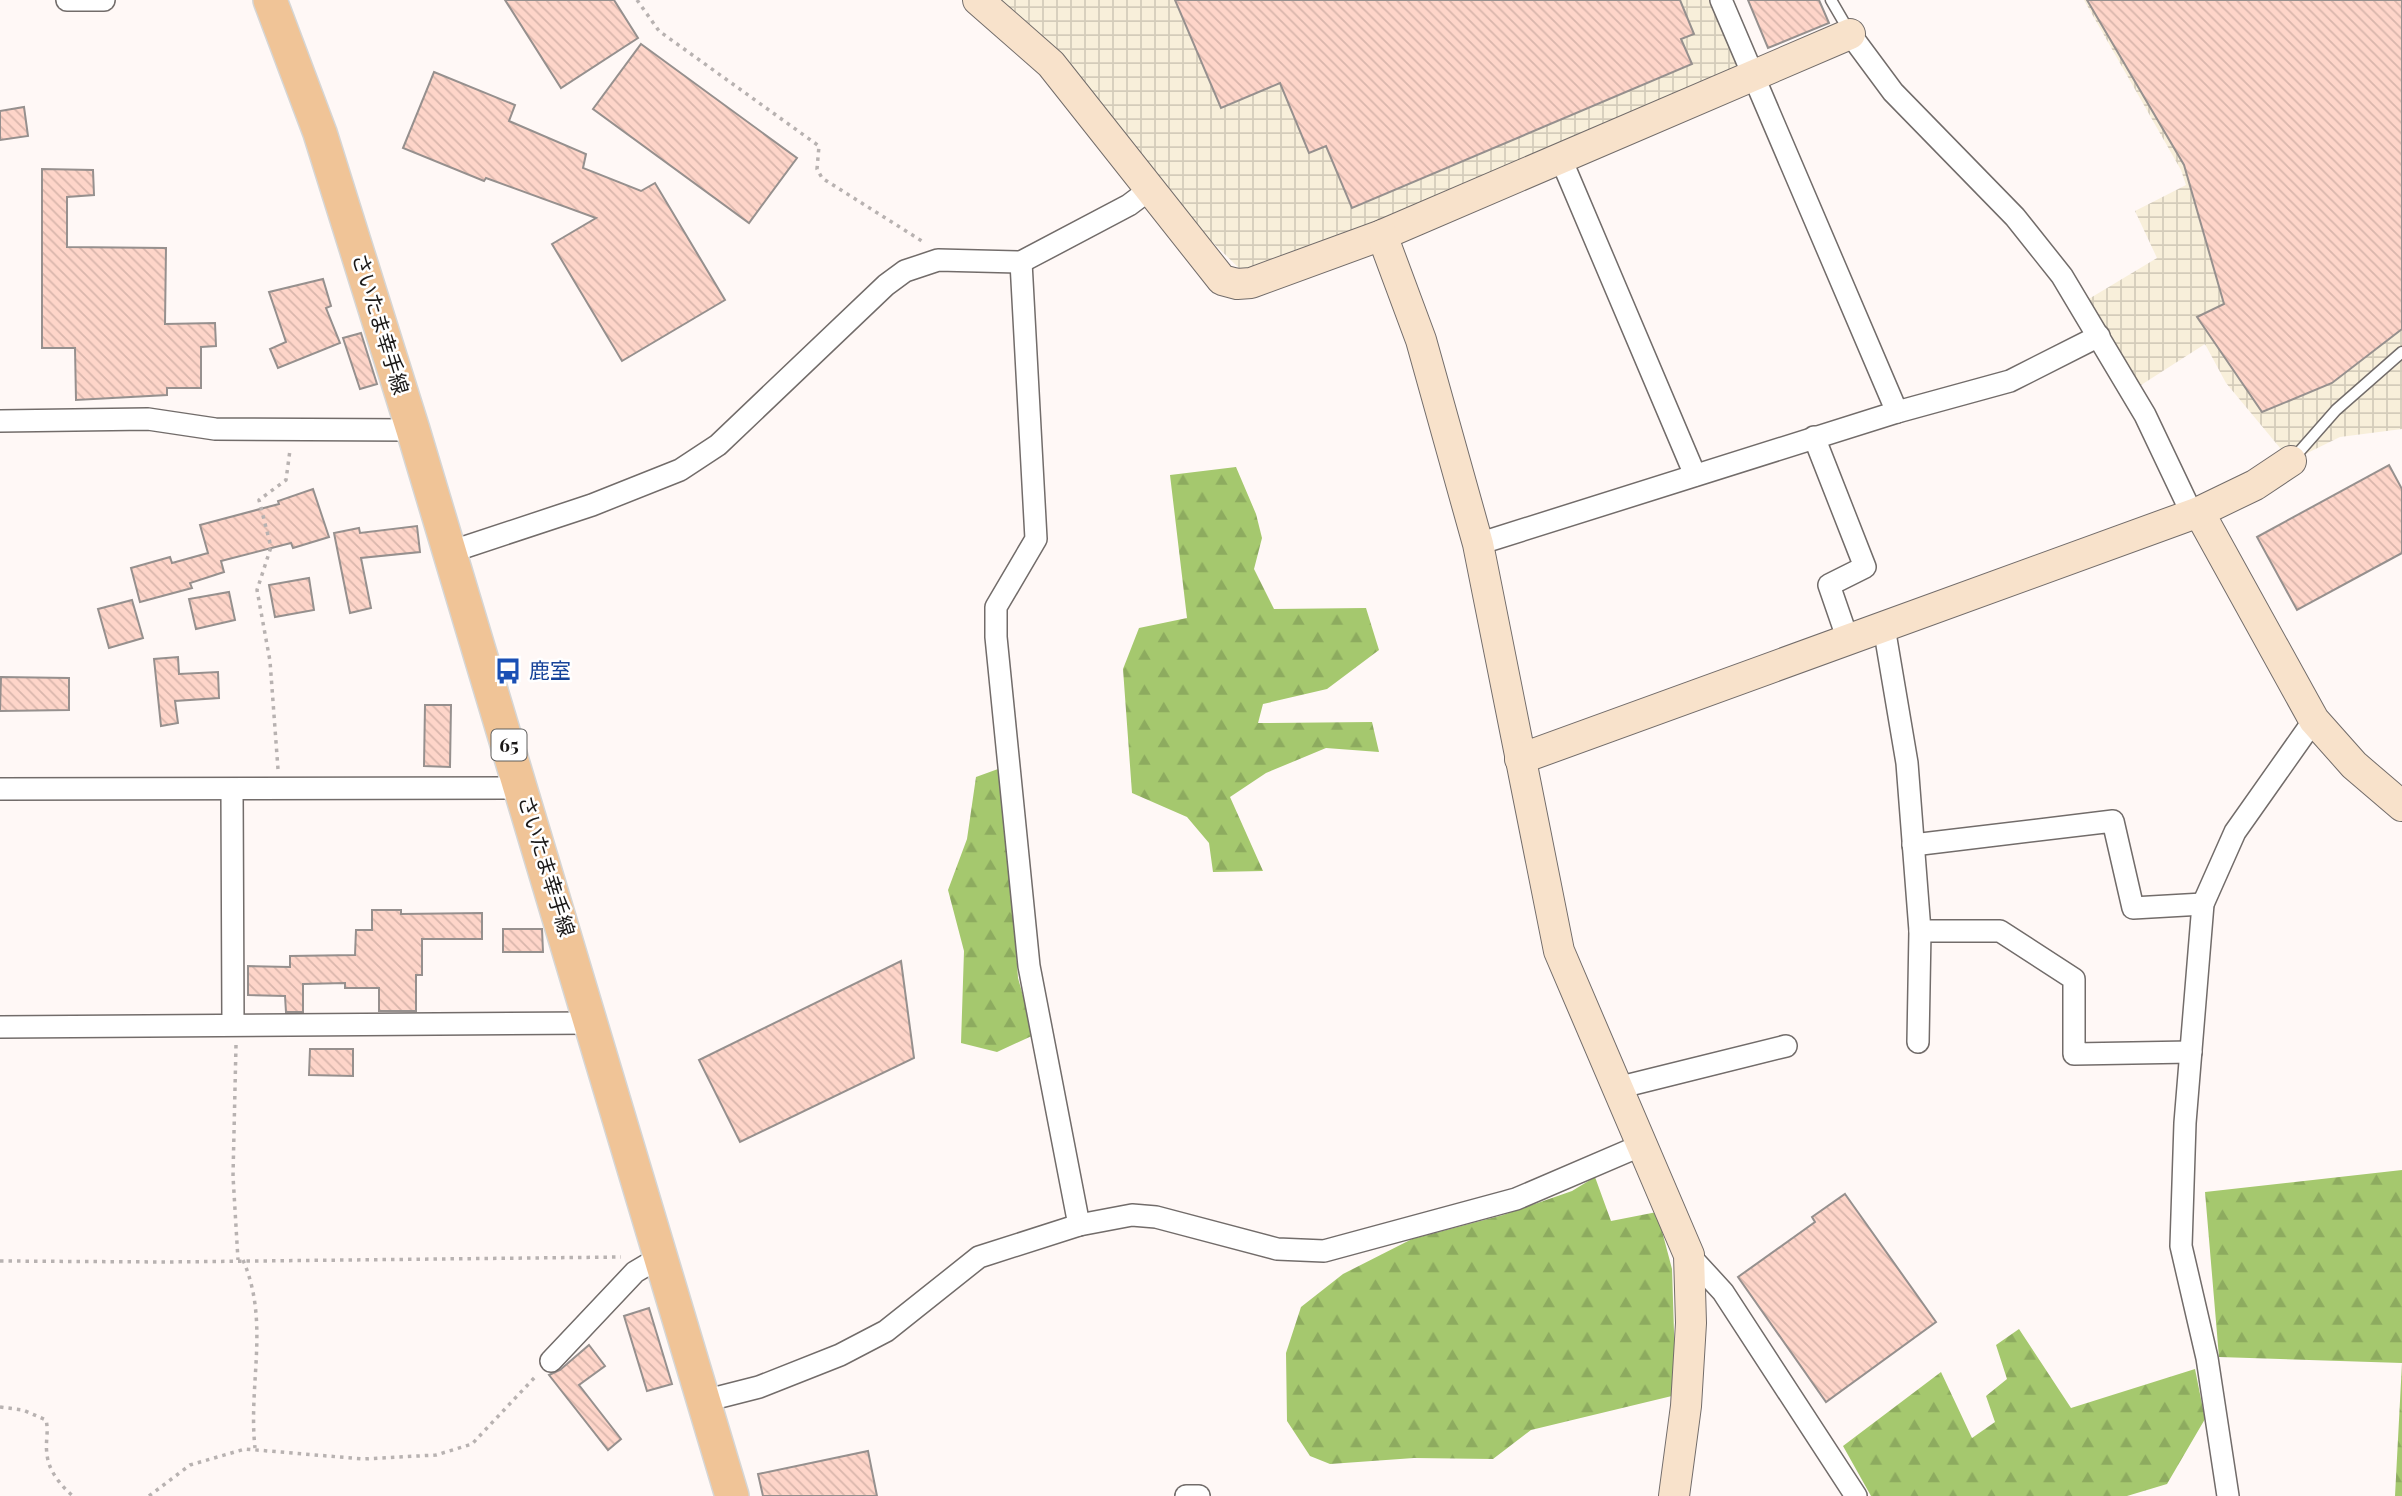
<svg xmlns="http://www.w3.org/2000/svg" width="2402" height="1496" font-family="'Playfair Display','Noto Sans JP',serif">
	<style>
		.industrial { fill: url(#industrial-grid) }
		.forest { fill: url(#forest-firs) }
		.building { fill: url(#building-back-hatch); stroke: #96908e; stroke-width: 2 }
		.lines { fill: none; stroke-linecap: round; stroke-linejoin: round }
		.lane-casing { stroke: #726c6a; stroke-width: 13 }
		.street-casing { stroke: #726c6a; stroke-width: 24 }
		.secondary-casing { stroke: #726c6a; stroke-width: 32 }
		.primary-casing { stroke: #d6d6d5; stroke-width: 36 }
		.path { stroke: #b8b2b1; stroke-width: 3.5; stroke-dasharray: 3.5 5; stroke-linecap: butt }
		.lane { stroke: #fff; stroke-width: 10 }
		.street { stroke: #fff; stroke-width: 21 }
		.secondary { stroke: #f8e2cb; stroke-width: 30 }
		.primary { stroke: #f0c497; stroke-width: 33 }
		.labels { text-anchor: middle; stroke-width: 5; stroke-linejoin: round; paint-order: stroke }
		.shield { fill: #fff; stroke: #5f5e5d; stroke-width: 2 }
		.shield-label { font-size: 19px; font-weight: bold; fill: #1b1918 }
		.street-label { font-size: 21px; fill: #1b1918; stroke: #fff }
		.transit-label { font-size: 21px; fill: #164399; stroke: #fff; text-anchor: start }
	</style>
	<defs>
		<pattern id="industrial-grid" width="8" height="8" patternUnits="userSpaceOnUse" patternTransform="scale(1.75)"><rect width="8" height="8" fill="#f8efda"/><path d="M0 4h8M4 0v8" fill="none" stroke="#d4ccba"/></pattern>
		<pattern id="forest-firs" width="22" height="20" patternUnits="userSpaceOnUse" patternTransform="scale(1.75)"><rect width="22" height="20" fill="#a5c86e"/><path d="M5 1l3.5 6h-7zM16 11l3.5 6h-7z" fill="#8dab5f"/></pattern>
		<pattern id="building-back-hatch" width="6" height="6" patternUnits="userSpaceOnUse" patternTransform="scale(1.75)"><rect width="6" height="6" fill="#fed5c9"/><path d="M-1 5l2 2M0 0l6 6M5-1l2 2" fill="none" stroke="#d9b6ac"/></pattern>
	</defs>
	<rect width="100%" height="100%" fill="#fff8f6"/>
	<g class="industrial">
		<polygon points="998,0 1712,0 1742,70 1406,213 1242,271 1203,233 1049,43"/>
		<polygon points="2084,0 2402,0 2402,429 2340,437 2291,461 2226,383 2205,344 2138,387 2087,300 2157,258 2135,211 2186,185 2181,170"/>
	</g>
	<g class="forest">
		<polygon points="1236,467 1256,514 1262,538 1254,569 1274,609 1366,608 1379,650 1327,689 1263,704 1258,723 1372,722 1379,752 1326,748 1266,773 1230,797 1263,871 1213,872 1209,843 1187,817 1132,793 1123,669 1139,628 1187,618 1170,475"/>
		<polygon points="998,769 1012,893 1018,978 1034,1035 997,1052 961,1043 964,951 948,890 967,839 976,777"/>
		<polygon points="2402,1170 2402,1496 2395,1496 2402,1363 2219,1357 2205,1192"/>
		<polygon points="1595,1177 1611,1221 1657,1212 1672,1269 1676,1395 1531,1430 1493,1459 1414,1458 1330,1464 1310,1456 1287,1421 1286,1353 1301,1307 1343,1274 1412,1239 1503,1215 1572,1191"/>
		<polygon points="2019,1329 2071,1408 2195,1369 2205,1419 2167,1484 2127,1496 1871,1496 1843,1446 1941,1372 1972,1438 1995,1422 1986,1396 2007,1379 1996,1345"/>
	</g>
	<g class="building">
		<polygon points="505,0 614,0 638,38 561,88"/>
		<polygon points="1175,0 1680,0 1694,34 1681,39 1692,64 1352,208 1326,146 1309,153 1280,83 1221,108"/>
		<polygon points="1748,0 1819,0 1829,23 1768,48"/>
		<polygon points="2087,0 2402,0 2402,329 2332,383 2262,412 2197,317 2224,304 2184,165"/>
		<polygon points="641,44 797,158 749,223 593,109"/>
		<polygon points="434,72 515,105 509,121 586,154 583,168 641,191 655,183 725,300 622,361 552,244 596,218 486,178 484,181 403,148"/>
		<polygon points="24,107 28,136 0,140 0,111"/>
		<polygon points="42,169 93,170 94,195 67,197 67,247 166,248 165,324 215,323 216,346 201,347 201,388 167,388 167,395 76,400 75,348 42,348"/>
		<polygon points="323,279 331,306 326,308 340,343 278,368 270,349 286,342 269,292"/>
		<polygon points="361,333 377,384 360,389 343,338"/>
		<polygon points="2389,465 2402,489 2402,553 2297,610 2257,537"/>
		<polygon points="313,489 329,537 293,548 291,543 221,561 224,572 190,583 192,588 140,602 131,568 170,557 172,563 208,553 200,525 279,504 278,501"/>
		<polygon points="417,526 420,552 361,558 371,608 350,613 334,533 359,528 360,533"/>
		<polygon points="309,578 314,610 275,617 269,585"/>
		<polygon points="229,592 235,620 196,629 189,599"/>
		<polygon points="132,600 143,638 109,648 98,609"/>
		<polygon points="178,657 179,674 218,672 219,698 175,701 178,723 161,726 154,659"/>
		<polygon points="1,677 69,678 69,710 0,711"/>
		<polygon points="425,705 451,705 450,767 424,766"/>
		<polygon points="372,910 401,910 401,914 482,913 482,939 422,939 422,975 416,975 416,1011 379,1011 379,988 345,988 345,983 303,984 303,1012 286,1012 285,996 248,995 248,966 290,967 290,956 355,955 356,930 372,930"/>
		<polygon points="503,929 542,929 543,952 503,952"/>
		<polygon points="901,961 914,1058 740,1142 699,1060"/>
		<polygon points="310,1049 353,1049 353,1076 309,1075"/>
		<polygon points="1845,1194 1936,1322 1826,1402 1738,1277 1815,1222 1812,1217"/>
		<polygon points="649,1308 672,1384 647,1391 624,1316"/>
		<polygon points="589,1345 605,1366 579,1385 621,1439 608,1450 549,1375 560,1370"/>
		<polygon points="868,1451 877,1496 763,1496 758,1474"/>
	</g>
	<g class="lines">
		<g class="lane-casing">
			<g id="lane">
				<polyline points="1831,0 1849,31"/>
				<polyline points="2292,460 2336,410 2402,352"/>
			</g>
		</g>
		<g class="street-casing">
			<g id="street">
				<polyline points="67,0 104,0"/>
				<polyline points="1721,0 1897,412"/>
				<polyline points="1850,34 1893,92 2015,217 2062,276 2145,415 2192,514"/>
				<polyline points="1561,159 1695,475"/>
				<polyline points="1021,262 1036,539 996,607 996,637 1029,966 1079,1225"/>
				<polyline points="0,421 148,419 215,429 413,430"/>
				<polyline points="1814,437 1865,567 1829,585 1848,640"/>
				<polyline points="1478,544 1897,412 2010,381 2099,336"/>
				<polyline points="450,552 592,505 680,470 718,445 886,285 905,271 938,260 1021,262 1129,205 1149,190"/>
				<polyline points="1884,627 1907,763 1920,931 1918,1042"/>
				<polyline points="0,789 523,788"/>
				<polyline points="232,789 233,1024"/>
				<polyline points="1913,845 2113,821 2133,908 2203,904"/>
				<polyline points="1920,931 2000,931 2074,979 2074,1054 2191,1052"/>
				<polyline points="0,1027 592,1023"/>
				<polyline points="1617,1088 1786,1046"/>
				<polyline points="1689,1255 1723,1292 1856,1496"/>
				<polyline points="551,1361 635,1272 662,1256"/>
				<polyline points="704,1401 759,1387 840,1355 886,1331 979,1257 1079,1225 1132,1215 1156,1217 1277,1249 1324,1251 1516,1199 1642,1145"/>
				<polyline points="1186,1496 1199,1496"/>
				<polyline points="2228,1496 2207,1358 2181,1246 2185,1123 2203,904 2235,832 2314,720"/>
			</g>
		</g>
		<g class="secondary-casing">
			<g id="secondary">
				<polyline points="978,0 1051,64 1222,280 1237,284 1251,283 1382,235 1850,34"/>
				<polyline points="1382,235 1421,340 1478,544 1559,951 1689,1255 1691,1323 1686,1406 1674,1496"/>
				<polyline points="2199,512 2314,720 2354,765 2402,806"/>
				<polyline points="1520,759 2199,512 2255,485 2291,461"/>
			</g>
		</g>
		<g class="primary-casing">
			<polyline id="primary" points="270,0 320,133 413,430 732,1496"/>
		</g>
		<g class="path">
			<polyline points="637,0 659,31 819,146 817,169 822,178 925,243"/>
			<polyline points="278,769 270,661 257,590 271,547 259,500 286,480 290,450"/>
			<polyline points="236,1045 233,1176 238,1260"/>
			<path d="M 243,1260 C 270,1322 248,1384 255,1448"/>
			<polyline points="0,1261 166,1262 621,1257"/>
			<path d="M 0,1407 L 23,1410 L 46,1420 C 49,1432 45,1442 47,1454 C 48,1470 61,1486 73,1496"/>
			<polyline points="149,1496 190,1465 245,1449 363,1459 436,1455 472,1444 536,1376"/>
		</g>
		<use href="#lane" class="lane"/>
		<use href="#street" class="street"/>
		<use href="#secondary" class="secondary"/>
		<use href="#primary" class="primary"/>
	</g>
	<defs>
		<g id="bus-bare" transform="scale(2.1)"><path d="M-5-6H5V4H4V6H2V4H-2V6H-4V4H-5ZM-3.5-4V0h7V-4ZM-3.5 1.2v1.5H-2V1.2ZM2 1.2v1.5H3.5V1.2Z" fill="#1a4fb4" stroke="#fff" stroke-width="2.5" paint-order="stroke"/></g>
	</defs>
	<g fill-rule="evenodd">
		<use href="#bus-bare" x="508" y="671"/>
	</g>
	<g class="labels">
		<rect class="shield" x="491.5" y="729.5" width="35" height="31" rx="5"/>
		<g class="shield-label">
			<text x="509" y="752">65</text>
		</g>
		<g class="street-label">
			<text transform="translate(380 324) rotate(73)" y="7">さいたま幸手線</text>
			<text transform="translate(546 866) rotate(73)" y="7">さいたま幸手線</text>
		</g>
		<g class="transit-label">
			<text x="529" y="678">鹿室</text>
		</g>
	</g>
</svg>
